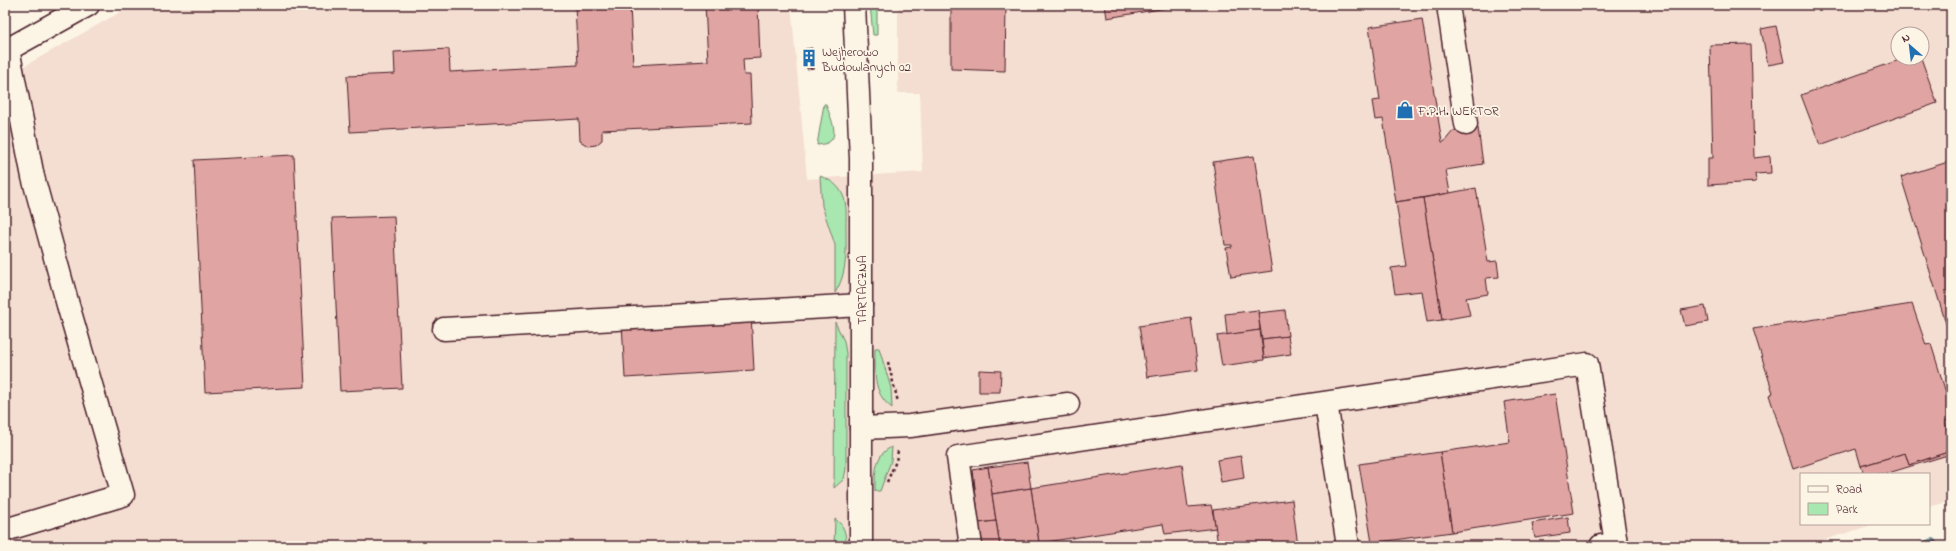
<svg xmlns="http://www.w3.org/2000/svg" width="1956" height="551" font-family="'Indie Flower',sans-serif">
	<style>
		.built { fill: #f4ddd1; fill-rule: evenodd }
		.green { fill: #a8e7af; stroke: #79836d }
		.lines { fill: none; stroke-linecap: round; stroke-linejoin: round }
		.stream { stroke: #72929b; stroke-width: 8 }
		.building { fill: #e0a5a2; stroke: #4a1f2b }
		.minor-casing { stroke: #4a1f2b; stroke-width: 25 }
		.path { stroke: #4a1f2b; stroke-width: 2.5; stroke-dasharray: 3 3; stroke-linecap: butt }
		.minor { stroke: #fcf5e5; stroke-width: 22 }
		.labels { text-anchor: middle; stroke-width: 3.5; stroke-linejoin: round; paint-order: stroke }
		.poi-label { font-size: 13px; fill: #4a1f2b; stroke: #fcf5e5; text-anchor: start }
		.street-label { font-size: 13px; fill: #4a1f2b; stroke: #fcf5e5 }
	</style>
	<rect width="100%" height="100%" fill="#fcf5e5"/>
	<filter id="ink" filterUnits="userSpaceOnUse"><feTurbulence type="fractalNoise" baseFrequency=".025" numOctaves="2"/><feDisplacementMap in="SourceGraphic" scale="8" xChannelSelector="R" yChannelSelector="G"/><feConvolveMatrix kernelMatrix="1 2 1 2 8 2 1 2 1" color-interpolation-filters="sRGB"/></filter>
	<g filter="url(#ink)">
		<path class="built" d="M 133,5 L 791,5 L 807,179 L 923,172 L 920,93 L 898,93 L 898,5 L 1951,5 L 1951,501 L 1929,507 L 1929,474 L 1801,474 L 1801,524 L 1875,524 L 1804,546 L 5,546 L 5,77 ZM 1898,34 L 1922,34 L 1922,58 L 1898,58 Z"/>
		<g class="green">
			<polygon points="870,5 877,5 877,35 873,35"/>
			<path d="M 824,104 L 826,104 C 831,120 845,144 817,145 Z"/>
			<path d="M 820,176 C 831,180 840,186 844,198 C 847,207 846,217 846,226 C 846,250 848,272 835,293 L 835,245 L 822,206 Z"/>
			<polygon points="835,322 844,341 846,353 846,469 844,479 834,488"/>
			<path d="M 875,348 L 879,348 L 891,388 L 892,408 C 872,393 875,371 875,348 Z"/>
			<path d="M 892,447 L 891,461 L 880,491 L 875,491 C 875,475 874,454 892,447 Z"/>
			<path d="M 835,519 C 845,526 846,534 846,546 L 834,546 Z"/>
		</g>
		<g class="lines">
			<polyline class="stream" points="1921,546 1933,542"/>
		</g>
		<g class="building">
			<polygon points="545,5 630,5 633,65 708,61 705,5 758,5 760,58 743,59 744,75 750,75 752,123 602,130 602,140 596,145 588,146 580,141 579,119 350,132 347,76 395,74 394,52 449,49 450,72 578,65 575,6 545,8"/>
			<polygon points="951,5 1006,5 1005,71 951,69"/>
			<polygon points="1105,5 1184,5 1107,18"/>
			<polygon points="1422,19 1442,142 1444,142 1453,131 1478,128 1483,164 1446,170 1450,193 1396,202 1383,119 1375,120 1372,101 1380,100 1369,27"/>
			<polygon points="1776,26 1784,62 1768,65 1761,29"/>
			<polygon points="1751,44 1754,158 1770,156 1771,173 1755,174 1756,182 1708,185 1708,158 1713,158 1710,45"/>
			<polygon points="812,48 814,68 807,69 805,49"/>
			<polygon points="1905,58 1921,58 1937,103 1820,145 1801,95"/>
			<polygon points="294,155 305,387 205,392 194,160"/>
			<polygon points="1254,156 1272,271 1231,277 1226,248 1232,247 1232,245 1225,245 1213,162"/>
			<polygon points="1951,161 1951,340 1901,177"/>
			<polygon points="1476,188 1488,262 1497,261 1499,277 1486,278 1488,294 1466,298 1470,315 1442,320 1423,198"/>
			<polygon points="1423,198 1442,320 1427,322 1422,291 1395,294 1391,268 1406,266 1396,202"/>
			<polygon points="394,216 402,388 340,391 332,218"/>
			<polygon points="1912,304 1926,345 1931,344 1951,409 1951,419 1945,421 1951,444 1951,451 1909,465 1905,453 1861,466 1856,449 1793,469 1769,395 1773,393 1753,329"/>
			<polygon points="1705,306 1708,322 1685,326 1681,310"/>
			<polygon points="1258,310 1260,330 1227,335 1225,314"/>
			<polygon points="1285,310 1288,336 1262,339 1258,313"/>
			<polygon points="751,315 754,370 625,378 622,323"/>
			<polygon points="1191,318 1198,370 1147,377 1139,326"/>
			<polygon points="1260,330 1264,360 1222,366 1217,336"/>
			<polygon points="1288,336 1291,354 1264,358 1262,339"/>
			<polygon points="979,370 1001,371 1000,392 979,392"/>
			<polygon points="1555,394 1574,513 1452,532 1440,452 1510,442 1504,402"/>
			<polygon points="1951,451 1951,454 1885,474 1864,474 1861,466 1905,453 1909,465"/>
			<polygon points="1440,452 1452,532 1372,543 1359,464"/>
			<polygon points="1241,456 1244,478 1221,482 1217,460"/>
			<polygon points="1027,462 1031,488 992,494 988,467"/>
			<polygon points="1182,464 1188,507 1211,505 1216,528 1165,534 1163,524 1039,543 1031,488"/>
			<polygon points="988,467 996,521 979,523 973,470"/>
			<polygon points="1031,488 1039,543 1017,546 1000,546 992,494"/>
			<polygon points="1292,500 1298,546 1218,546 1213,510"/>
			<polygon points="1568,517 1570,533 1535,538 1532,523"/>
			<polygon points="996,521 1000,546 983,546 979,523"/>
		</g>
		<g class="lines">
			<g class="minor-casing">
				<g id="minor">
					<polyline points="854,5 861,159 861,546"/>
					<polyline points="1448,5 1466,124"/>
					<polyline points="5,51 88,5"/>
					<polyline points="444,329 861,305"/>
					<polyline points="1326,403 1348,546"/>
					<polyline points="861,428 910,426 1068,404"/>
					<polyline points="5,530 123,495 68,305 33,177 8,49"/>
					<polyline points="971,546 958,457 1587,364 1616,543 1601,546"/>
				</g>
			</g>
			<g class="path">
				<polyline points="888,362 898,402"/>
				<polyline points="887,482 896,461 898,451"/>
			</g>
			<use href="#minor" class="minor"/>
		</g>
	</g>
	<defs>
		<g id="building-bare" transform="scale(1.38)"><path d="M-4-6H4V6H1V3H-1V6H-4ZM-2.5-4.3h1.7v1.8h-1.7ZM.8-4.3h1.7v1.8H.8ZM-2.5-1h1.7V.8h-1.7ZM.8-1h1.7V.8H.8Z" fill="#1f6fb2" stroke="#fcf5e5" stroke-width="2.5" paint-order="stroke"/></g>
		<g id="shop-bare" transform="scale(1.38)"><path d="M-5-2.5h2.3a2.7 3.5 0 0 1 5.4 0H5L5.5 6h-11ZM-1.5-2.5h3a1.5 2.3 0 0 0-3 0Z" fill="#1f6fb2" stroke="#fcf5e5" stroke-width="2.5" paint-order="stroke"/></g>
	</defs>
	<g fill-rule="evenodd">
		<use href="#building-bare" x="809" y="58"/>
		<use href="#shop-bare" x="1405" y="110"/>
	</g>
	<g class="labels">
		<g class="poi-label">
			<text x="822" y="56">Wejherowo<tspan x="822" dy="15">Budowlanych 02</tspan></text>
			<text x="1418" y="115">F.P.H. WEKTOR</text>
		</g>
		<g class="street-label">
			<text transform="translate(861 290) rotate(-90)" y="5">TARTACZNA</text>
		</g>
	</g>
	<rect width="1956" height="551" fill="none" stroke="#fcf5e5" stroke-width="20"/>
	<rect x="10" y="10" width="1936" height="531" fill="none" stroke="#4a1f2b" stroke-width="1.5" filter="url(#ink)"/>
	<rect x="1800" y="473" width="130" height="52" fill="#fcf5e5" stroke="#b59f9b"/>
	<rect x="1808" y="486" width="20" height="6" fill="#fcf5e5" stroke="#b59f9b"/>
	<text x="1836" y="493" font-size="12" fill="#4a1f2b">Road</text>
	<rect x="1808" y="503" width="20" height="12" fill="#a8e7af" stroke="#b59f9b"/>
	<text x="1836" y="513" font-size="12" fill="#4a1f2b">Park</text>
	<g transform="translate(1910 46) rotate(332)"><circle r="19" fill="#fcf5e5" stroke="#b59f9b"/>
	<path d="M0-3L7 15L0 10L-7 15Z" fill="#1f6fb2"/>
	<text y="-6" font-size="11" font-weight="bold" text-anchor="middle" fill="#4a1f2b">N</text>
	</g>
</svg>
